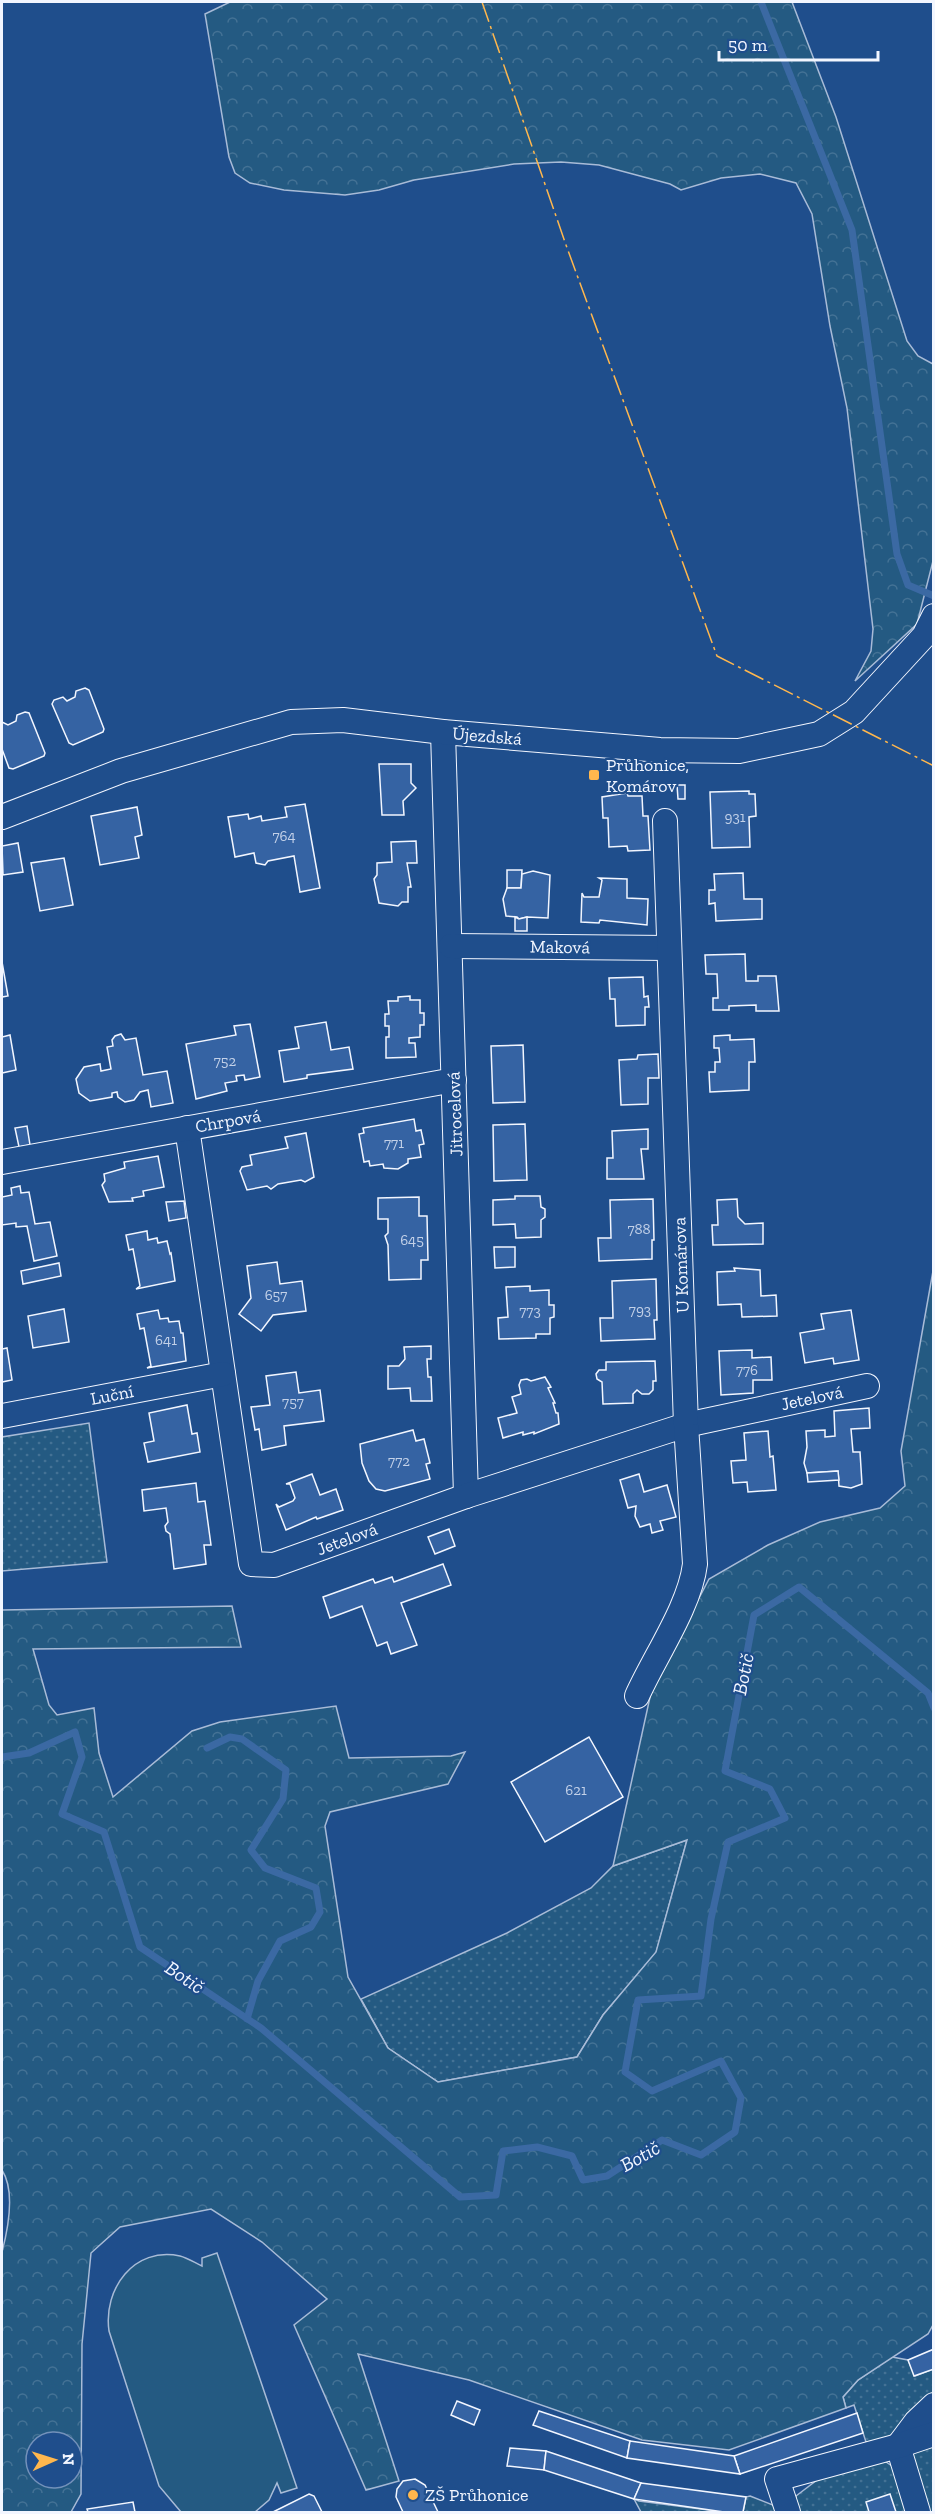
<svg xmlns="http://www.w3.org/2000/svg" width="935" height="2514" font-family="'Zilla Slab',serif">
	<style>
		.green { fill: url(#green-dots); stroke: #a8bbd7; stroke-width: 1.5 }
		.forest { fill: url(#forest-crowns); stroke: #a8bbd7; stroke-width: 1.5; fill-rule: evenodd }
		.pitch { fill: #245a82; stroke: #a8bbd7; stroke-width: 1.5 }
		.lines { fill: none; stroke-linecap: round; stroke-linejoin: round }
		.stream { stroke: #3b69a3; stroke-width: 7 }
		.building { fill: #3563a3; stroke: #f2f6ff; stroke-width: 1.5 }
		.minor-casing { stroke: #f2f6ff; stroke-width: 26 }
		.minor { stroke: #1f4e8c; stroke-width: 24 }
		.power { stroke: #ffb74d; stroke-width: 1.5; stroke-dasharray: 21 4.5 3 4.5; stroke-linecap: butt }
		.poi-dot { fill: #ffb74d; stroke: #1f4e8c; stroke-width: 2 }
		.labels { text-anchor: middle; stroke-width: 4.5; stroke-linejoin: round; paint-order: stroke }
		.number-label { font-size: 15px; fill: #c3d1e8 }
		.street-label { font-size: 18px; fill: #f2f6ff; stroke: #1f4e8c }
		.poi-label { font-size: 18px; fill: #f2f6ff; stroke: #1f4e8c; text-anchor: start }
		.water-label { font-size: 20px; font-style: italic; fill: #f2f6ff; stroke: #1f4e8c }
	</style>
	<defs>
		<pattern id="green-dots" width="8" height="8" patternUnits="userSpaceOnUse" patternTransform="scale(1.5)"><rect width="8" height="8" fill="#245a82"/><path d="M2 2h.1M6 6h.1" fill="none" stroke="#447295" stroke-width="1.8" stroke-linecap="round"/></pattern>
		<pattern id="forest-crowns" width="20" height="18" patternUnits="userSpaceOnUse" patternTransform="scale(1.5)"><rect width="20" height="18" fill="#245a82"/><path d="M2 6a3 3 0 1 1 6 0M12 15a3 3 0 1 1 6 0" fill="none" stroke="#447295"/></pattern>
	</defs>
	<rect width="100%" height="100%" fill="#1f4e8c"/>
	<g class="green">
		<polygon points="89,1423 107,1562 2,1571 2,1437"/>
		<polygon points="687,1840 656,1953 603,2015 577,2057 438,2082 388,2048 361,1999 507,1933 591,1888 613,1866"/>
		<polygon points="892,2357 908,2360 915,2376 933,2369 933,2402 889,2439 866,2442 854,2405 846,2408 843,2397 858,2380"/>
		<polygon points="933,2441 933,2512 923,2512 910,2456 926,2444"/>
		<polygon points="883,2460 895,2468 910,2512 797,2512 796,2496 825,2474"/>
		<polygon points="750,2496 773,2505 778,2512 743,2512 746,2497"/>
		<polygon points="634,2499 639,2501 724,2512 641,2512"/>
	</g>
	<g class="forest">
		<polygon points="230,2 792,2 836,117 907,341 918,356 933,364 933,561 917,624 855,681 871,651 873,629 847,408 830,326 812,214 796,183 760,174 721,178 681,190 670,184 599,165 561,162 514,164 414,180 379,190 345,195 284,190 250,183 235,173 229,157 205,14"/>
		<path d="M 933,1271 L 934,2323 L 928,2334 L 858,2380 L 843,2397 L 846,2408 L 729,2450 L 642,2440 L 469,2380 L 358,2354 L 399,2481 L 366,2490 L 294,2325 L 327,2299 L 262,2242 L 211,2209 L 120,2227 L 91,2253 L 82,2344 L 81,2494 L 71,2512 L 2,2512 L 2,2252 C 8,2229 16,2192 2,2170 L 2,1610 L 232,1606 L 241,1647 L 33,1649 L 49,1705 L 57,1715 L 94,1708 L 99,1753 L 113,1797 L 192,1731 L 220,1722 L 336,1706 L 349,1758 L 451,1756 L 465,1752 L 448,1784 L 330,1812 L 325,1826 L 348,1977 L 388,2048 L 438,2082 L 577,2057 L 603,2015 L 656,1952 L 687,1840 L 613,1866 L 652,1688 L 709,1579 L 768,1545 L 820,1522 L 880,1508 L 905,1486 L 901,1451 ZM 36,2442 L 72,2442 L 72,2478 L 36,2478 Z"/>
	</g>
	<path class="pitch" d="M 217,2253 L 297,2488 L 281,2493 L 277,2483 L 269,2500 L 255,2512 L 181,2512 L 159,2486 L 109,2331 C 103,2289 134,2246 180,2256 C 188,2258 195,2263 202,2266 L 202,2258 Z"/>
	<g class="lines">
		<g class="stream">
			<polyline points="761,2 852,230 897,554 908,585 934,596"/>
			<polyline points="207,1748 230,1737 242,1739 286,1770 283,1799 251,1850 265,1868 316,1888 320,1912 311,1927 280,1941 258,1981 247,2019"/>
			<polyline points="2,1757 29,1753 75,1732 82,1757 62,1814 104,1832 140,1947 261,2028 460,2197 496,2195 503,2151 537,2147 572,2156 583,2180 607,2176 662,2140 701,2155 735,2132 741,2098 721,2061 652,2091 625,2072 638,2000 701,1996 711,1919 728,1842 785,1818 770,1789 725,1771 754,1615 799,1587 928,1693 934,1708"/>
		</g>
	</g>
	<g class="building">
		<polygon points="85,688 89,690 104,729 103,732 73,745 69,743 52,704 54,700 63,697 67,701 75,697 76,691"/>
		<polygon points="25,712 29,713 45,753 44,756 13,769 9,768 2,749 2,722 8,725 16,721 17,715"/>
		<polygon points="379,764 411,764 411,783 416,788 403,801 404,815 382,815"/>
		<polygon points="677,785 685,785 685,799 678,799"/>
		<polygon points="749,791 749,794 755,794 756,816 749,817 750,847 712,848 710,792"/>
		<polygon points="627,793 628,796 642,796 643,816 648,816 650,850 628,851 627,846 609,847 608,818 603,818 602,797"/>
		<polygon points="305,804 320,888 300,892 294,856 268,861 265,865 256,863 254,853 235,857 228,817 248,814 249,819 261,816 262,821 287,817 285,807"/>
		<polygon points="137,807 142,835 135,837 139,858 100,865 91,816"/>
		<polygon points="416,841 417,863 407,863 411,887 408,887 408,902 402,902 398,906 379,903 374,879 377,875 377,863 392,862 391,842"/>
		<polygon points="18,843 23,872 3,875 2,846"/>
		<polygon points="64,858 73,905 40,911 31,863"/>
		<polygon points="507,870 522,870 521,888 507,888"/>
		<polygon points="533,871 550,875 548,918 527,917 519,919 517,917 506,916 503,899 507,888 521,888 522,874"/>
		<polygon points="743,873 744,899 762,899 762,919 716,921 715,903 709,904 709,890 715,890 714,874"/>
		<polygon points="599,878 627,879 627,898 648,899 647,925 600,920 599,923 581,922 582,893 584,897 599,897 602,880"/>
		<polygon points="515,917 519,919 527,917 527,931 515,931"/>
		<polygon points="745,954 746,981 758,981 758,976 776,976 779,1011 756,1011 756,1005 729,1006 729,1010 713,1010 713,998 718,998 717,974 706,974 705,955"/>
		<polygon points="2,962 8,996 2,997"/>
		<polygon points="643,977 644,997 648,996 649,1007 645,1007 645,1025 616,1026 615,999 610,999 609,978"/>
		<polygon points="410,996 410,1000 420,1000 420,1013 424,1013 424,1025 420,1025 420,1037 409,1038 409,1043 415,1043 416,1057 386,1058 386,1037 389,1037 389,1026 385,1026 385,1014 389,1014 388,1001 398,1001 398,997"/>
		<polygon points="326,1022 331,1050 349,1047 353,1069 307,1075 307,1078 284,1082 279,1051 299,1048 295,1027"/>
		<polygon points="250,1024 260,1077 245,1080 244,1075 236,1076 237,1081 225,1083 227,1091 196,1099 186,1044 236,1035 234,1026"/>
		<polygon points="121,1034 125,1040 136,1038 143,1075 167,1071 173,1103 151,1107 148,1090 140,1092 134,1100 125,1102 118,1097 117,1092 112,1093 112,1097 90,1101 79,1093 76,1079 84,1067 100,1064 101,1071 111,1069 107,1047 113,1046 112,1040 115,1036"/>
		<polygon points="10,1035 16,1070 2,1073 2,1037"/>
		<polygon points="730,1035 730,1040 754,1039 755,1062 749,1062 749,1090 710,1092 709,1072 715,1072 715,1062 720,1062 719,1048 714,1048 714,1036"/>
		<polygon points="523,1045 525,1102 493,1103 491,1046"/>
		<polygon points="658,1054 659,1078 648,1078 648,1104 621,1105 619,1060 637,1059 638,1055"/>
		<polygon points="414,1119 416,1131 421,1130 424,1144 419,1145 421,1157 408,1159 408,1163 398,1169 384,1168 383,1164 370,1166 369,1161 364,1162 359,1134 364,1133 363,1128"/>
		<polygon points="525,1124 527,1180 494,1181 493,1125"/>
		<polygon points="27,1126 30,1145 19,1147 15,1128"/>
		<polygon points="648,1129 648,1149 641,1149 644,1179 607,1179 607,1158 613,1158 612,1131"/>
		<polygon points="306,1133 314,1177 305,1182 301,1180 278,1184 271,1189 267,1186 247,1190 240,1171 242,1167 252,1165 250,1155 288,1148 285,1137"/>
		<polygon points="158,1156 164,1187 143,1191 144,1196 132,1198 133,1201 109,1202 102,1185 105,1181 104,1174 125,1168 124,1162"/>
		<polygon points="20,1186 21,1193 29,1192 35,1224 50,1222 57,1256 34,1261 27,1226 16,1227 16,1223 2,1225 2,1197 12,1195 11,1188"/>
		<polygon points="515,1196 540,1196 541,1207 545,1209 545,1217 541,1220 541,1237 516,1238 515,1224 493,1225 493,1200 515,1199"/>
		<polygon points="419,1197 419,1216 427,1216 428,1260 421,1260 421,1279 389,1280 388,1245 385,1236 388,1233 388,1219 378,1219 378,1198"/>
		<polygon points="653,1199 654,1240 652,1240 652,1259 599,1261 598,1238 611,1238 610,1200"/>
		<polygon points="737,1199 738,1217 745,1224 763,1223 763,1244 713,1245 712,1225 718,1225 717,1200"/>
		<polygon points="184,1201 186,1218 169,1221 166,1202"/>
		<polygon points="147,1231 148,1240 157,1238 158,1243 167,1241 170,1254 171,1253 175,1281 136,1289 140,1286 133,1249 129,1250 126,1235"/>
		<polygon points="494,1247 515,1247 515,1267 495,1268"/>
		<polygon points="277,1262 280,1284 302,1281 306,1311 273,1315 261,1331 239,1314 251,1298 247,1266"/>
		<polygon points="59,1263 61,1276 23,1284 21,1271"/>
		<polygon points="734,1268 760,1270 761,1296 776,1295 777,1316 742,1317 741,1304 718,1305 717,1272 735,1271"/>
		<polygon points="656,1279 657,1320 654,1320 655,1339 601,1341 600,1318 613,1318 612,1281"/>
		<polygon points="530,1286 530,1291 549,1290 549,1305 554,1305 554,1317 550,1318 550,1334 536,1334 536,1338 499,1339 498,1318 508,1317 506,1287"/>
		<polygon points="64,1309 69,1342 33,1348 28,1316"/>
		<polygon points="158,1310 160,1319 168,1318 169,1322 179,1321 181,1333 183,1333 186,1361 147,1368 151,1366 144,1328 140,1329 137,1314"/>
		<polygon points="851,1310 859,1360 834,1364 833,1358 805,1363 800,1333 824,1329 821,1314"/>
		<polygon points="431,1346 431,1359 427,1359 428,1377 431,1377 432,1401 411,1401 410,1388 388,1389 388,1366 399,1366 405,1359 404,1347"/>
		<polygon points="7,1348 12,1380 2,1382 2,1349"/>
		<polygon points="752,1350 752,1358 771,1357 772,1380 753,1380 753,1393 721,1395 719,1351"/>
		<polygon points="655,1361 656,1381 653,1381 653,1390 649,1394 642,1394 637,1390 633,1394 633,1403 603,1404 602,1382 597,1379 596,1374 599,1370 606,1370 606,1362"/>
		<polygon points="296,1372 299,1393 320,1390 324,1421 284,1426 286,1445 262,1450 259,1429 255,1430 251,1407 270,1405 266,1376"/>
		<polygon points="545,1377 551,1387 548,1388 555,1403 553,1403 556,1413 558,1413 559,1424 534,1434 534,1432 523,1435 523,1432 503,1438 498,1418 517,1413 512,1397 521,1394 519,1385 521,1380 527,1379 531,1381"/>
		<polygon points="187,1405 192,1434 197,1433 200,1452 148,1462 144,1443 154,1441 149,1413"/>
		<polygon points="869,1408 870,1428 851,1429 853,1452 860,1452 862,1484 851,1488 839,1486 838,1471 807,1473 804,1463 807,1447 806,1431 825,1430 825,1437 835,1436 834,1411"/>
		<polygon points="413,1430 416,1441 424,1439 430,1463 426,1464 430,1479 385,1491 376,1489 369,1481 362,1463 360,1444"/>
		<polygon points="768,1431 770,1457 773,1456 776,1490 748,1492 747,1482 733,1483 731,1461 746,1460 744,1433"/>
		<polygon points="838,1471 839,1480 808,1482 807,1473"/>
		<polygon points="312,1474 320,1495 336,1489 343,1510 317,1519 316,1517 286,1530 276,1504 279,1507 293,1501 295,1498 290,1484 286,1484"/>
		<polygon points="639,1474 644,1492 667,1485 676,1517 660,1521 663,1530 652,1533 650,1524 640,1527 635,1516 636,1506 628,1508 620,1480"/>
		<polygon points="196,1483 198,1502 205,1501 211,1545 204,1545 206,1564 174,1569 170,1534 166,1531 165,1526 168,1522 166,1508 144,1511 142,1490"/>
		<polygon points="449,1529 455,1546 435,1554 428,1537"/>
		<polygon points="443,1564 451,1585 401,1603 417,1645 391,1654 387,1642 377,1646 362,1606 330,1618 323,1597 373,1579 375,1583 392,1577 394,1582"/>
		<polygon points="589,1737 623,1797 545,1842 511,1782"/>
		<polygon points="934,2349 934,2369 914,2376 908,2360"/>
		<polygon points="457,2401 480,2410 474,2425 451,2415"/>
		<polygon points="539,2411 630,2441 627,2458 533,2425"/>
		<polygon points="857,2413 863,2433 740,2474 734,2456"/>
		<polygon points="630,2441 734,2456 740,2474 627,2458"/>
		<polygon points="510,2448 546,2451 544,2470 507,2466"/>
		<polygon points="546,2451 641,2483 634,2499 544,2470"/>
		<polygon points="415,2479 425,2485 438,2512 403,2512 396,2497 397,2489 403,2481"/>
		<polygon points="641,2483 746,2497 743,2512 724,2512 634,2499"/>
		<polygon points="309,2494 314,2496 322,2512 273,2512"/>
		<polygon points="890,2494 896,2512 869,2512 866,2502"/>
		<polygon points="133,2502 135,2512 88,2512 87,2509"/>
	</g>
	<g class="lines">
		<g class="minor-casing">
			<g id="minor">
				<polyline points="443,732 466,1496"/>
				<polyline points="2,817 121,771 291,722 343,720 443,732 660,750 739,751 819,734 854,712 924,636 934,616"/>
				<polyline points="451,946 669,948"/>
				<polyline points="187,1128 251,1564 274,1565 466,1496 686,1425 867,1386"/>
				<polyline points="2,1162 454,1080"/>
				<polyline points="2,1416 223,1374"/>
				<path d="M 637,1696 C 655,1656 690,1606 695,1564 L 686,1425 L 665,821"/>
				<polyline points="898,2446 918,2512"/>
				<polyline points="898,2446 916,2422 934,2405"/>
				<polyline points="788,2512 777,2479 898,2446 934,2434"/>
			</g>
		</g>
		<use href="#minor" class="minor"/>
		<polyline class="power" points="482,2 566,245 717,656 934,766"/>
	</g>
	<g class="poi-dot">
		<rect x="588" y="769" width="12" height="12" rx="3"/>
		<circle cx="413" cy="2495" r="6"/>
	</g>
	<g class="labels">
		<g class="number-label">
			<text x="735" y="822">931</text>
			<text x="284" y="841">764</text>
			<text x="225" y="1066">752</text>
			<text x="394" y="1148">771</text>
			<text x="639" y="1234">788</text>
			<text x="412" y="1245">645</text>
			<text x="276" y="1300">657</text>
			<text x="640" y="1315">793</text>
			<text x="530" y="1316">773</text>
			<text x="166" y="1345">641</text>
			<text x="747" y="1375">776</text>
			<text x="293" y="1407">757</text>
			<text x="399" y="1466">772</text>
			<text x="576" y="1795">621</text>
		</g>
		<g class="street-label">
			<text transform="translate(487 736) rotate(5)" y="6">Újezdská</text>
			<text transform="translate(560 947) rotate(1)" y="6">Maková</text>
			<text transform="translate(455 1114) rotate(-92)" y="6">Jitrocelová</text>
			<text transform="translate(228 1121) rotate(-10)" y="6">Chrpová</text>
			<text transform="translate(681 1265) rotate(-92)" y="6">U Komárova</text>
			<text transform="translate(112 1395) rotate(-11)" y="6">Luční</text>
			<text transform="translate(812 1398) rotate(-12)" y="6">Jetelová</text>
			<text transform="translate(347 1539) rotate(-20)" y="6">Jetelová</text>
		</g>
		<g class="poi-label">
			<text x="606" y="771">Průhonice,<tspan x="606" dy="21">Komárov</tspan></text>
			<text x="425" y="2501">ZŠ Průhonice</text>
		</g>
		<g class="water-label">
			<text transform="translate(743 1674) rotate(-79)" y="7">Botič</text>
			<text transform="translate(185 1977) rotate(34)" y="7">Botič</text>
			<text transform="translate(640 2156) rotate(-30)" y="7">Botič</text>
		</g>
	</g>
	<rect width="935" height="2514" fill="none" stroke="#f2f6ff" stroke-width="6"/>
	<g transform="translate(54 2460) rotate(87)"><circle r="28" fill="#1f4e8c" stroke="#7391ba" stroke-width="1.5"/>
	<path d="M0-4.5L10 22L0 15L-10 22Z" fill="#ffb74d"/>
	<text y="-9" font-size="16" font-weight="bold" text-anchor="middle" fill="#f2f6ff">N</text>
	</g>
	<path d="M719 51v9h159v-9" fill="none" stroke="#f2f6ff" stroke-width="3"/>
	<text x="728" y="51" font-size="18" fill="#f2f6ff" stroke="#1f4e8c" stroke-width="4.5" paint-order="stroke">50 m</text>
</svg>
